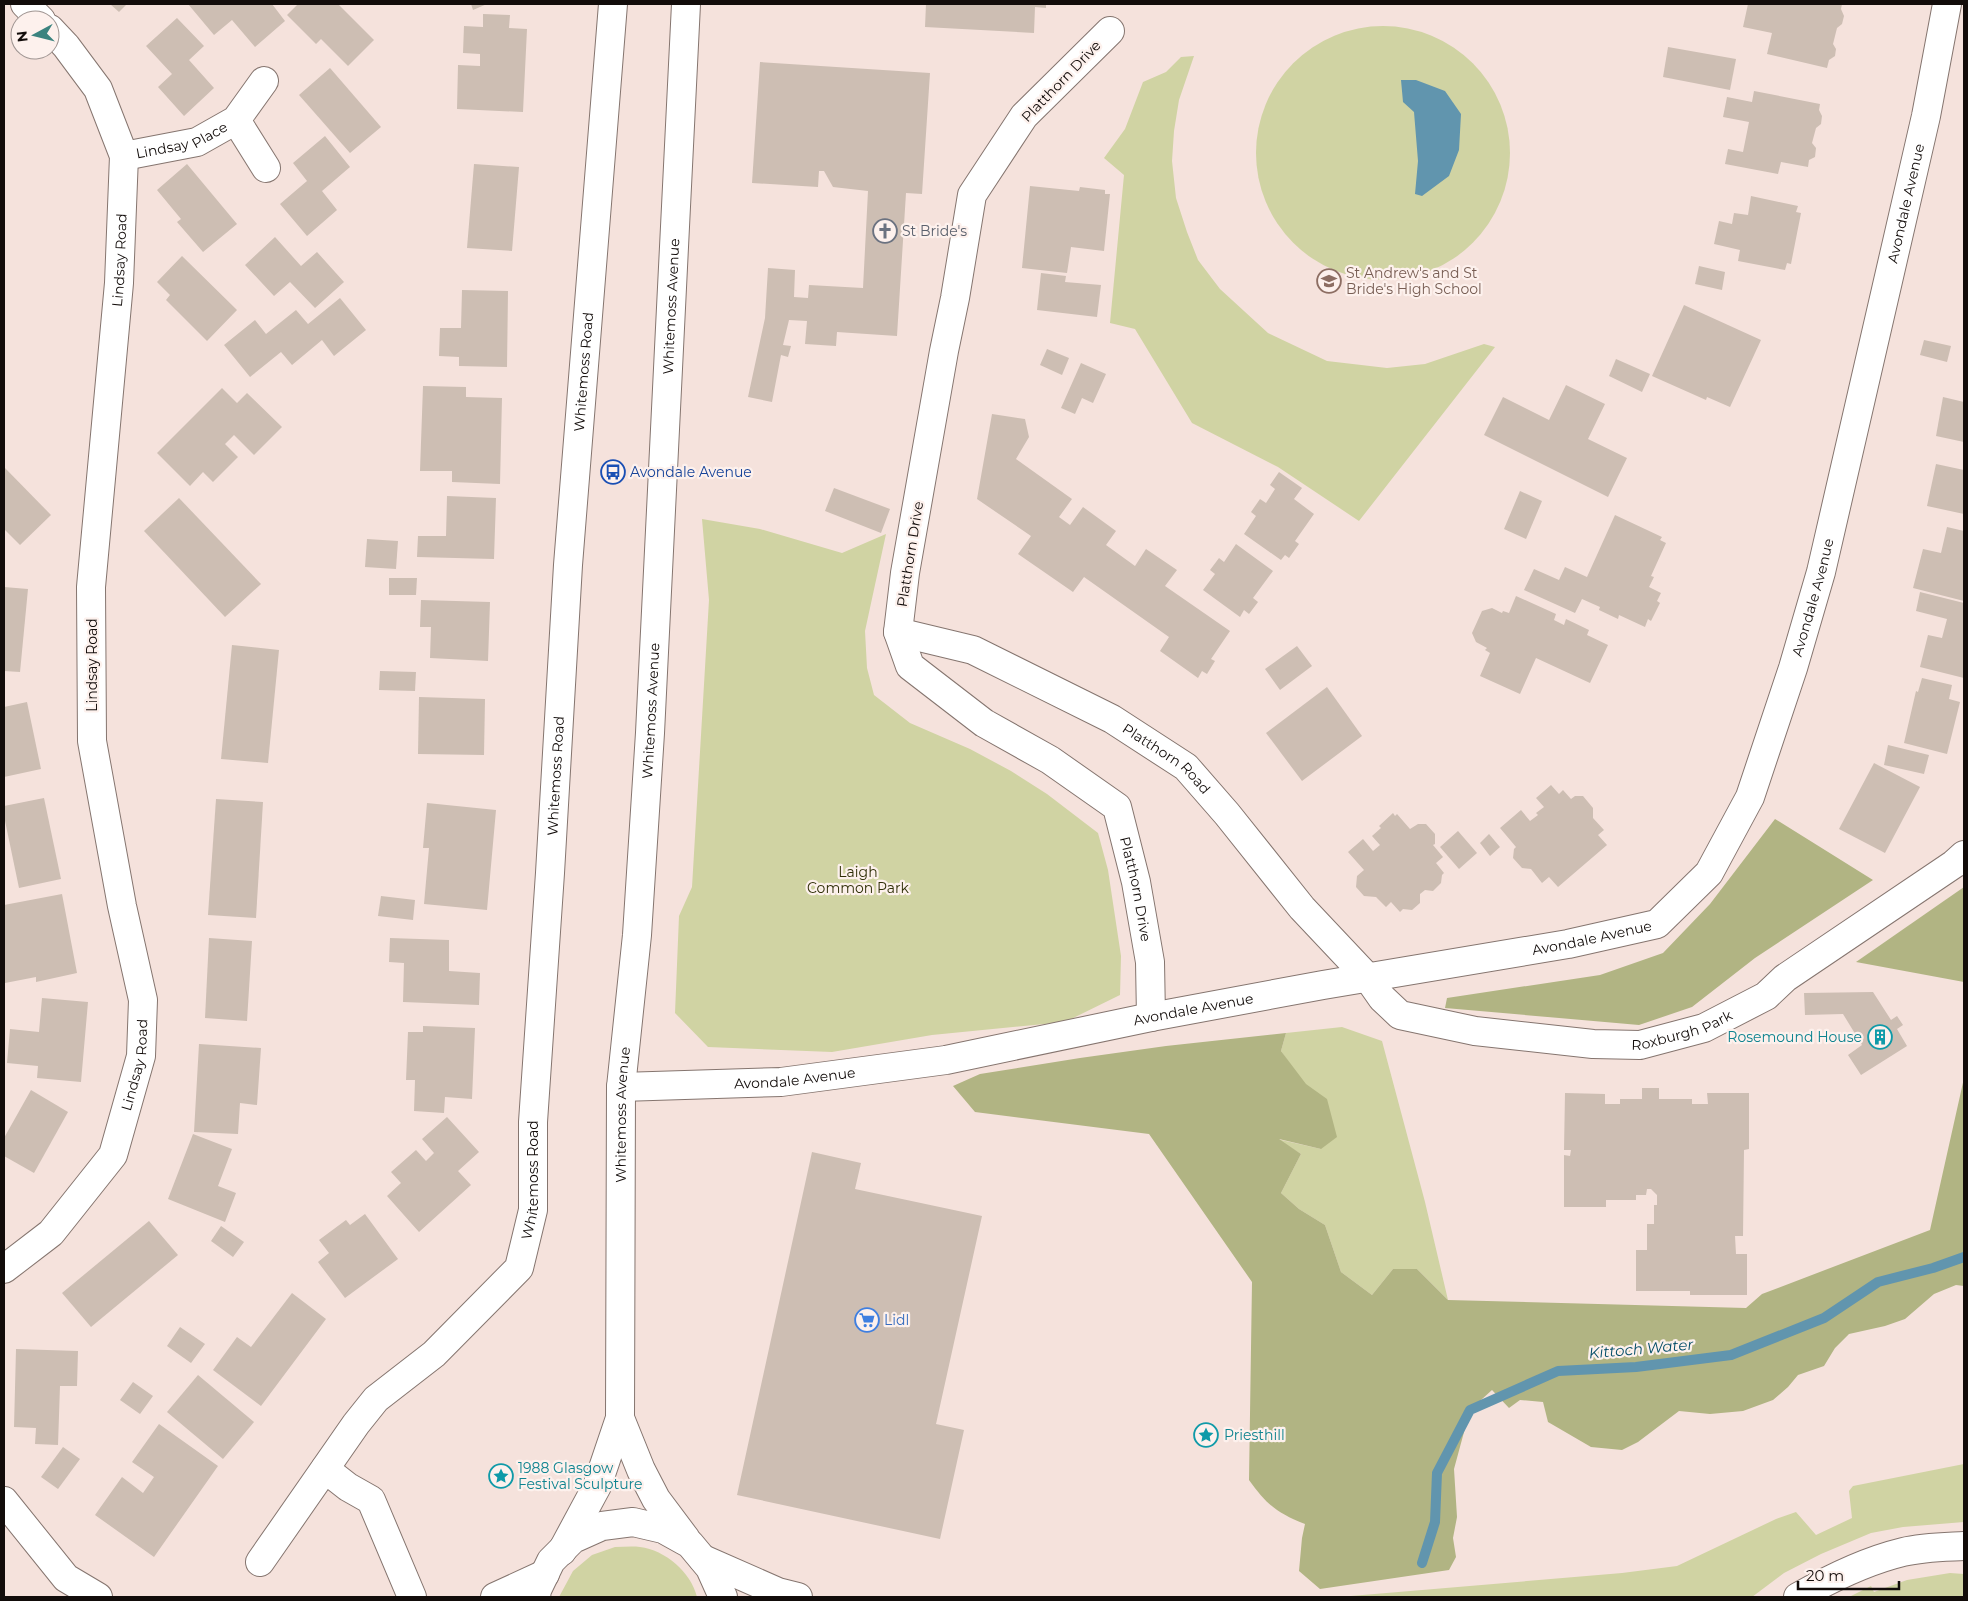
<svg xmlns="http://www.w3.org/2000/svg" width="1968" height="1601" font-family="Montserrat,sans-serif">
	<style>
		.green { fill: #d0d3a3 }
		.forest { fill: #b1b483 }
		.water { fill: #6195ae }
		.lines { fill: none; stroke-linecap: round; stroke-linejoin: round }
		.stream { stroke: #6195ae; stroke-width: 10 }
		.building { fill: #cdbeb3 }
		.minor-casing { stroke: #85756f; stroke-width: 30 }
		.major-casing { stroke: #85756f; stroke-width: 30 }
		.minor { stroke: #fff; stroke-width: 28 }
		.major { stroke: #fff; stroke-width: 28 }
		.labels { text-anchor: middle; stroke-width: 4.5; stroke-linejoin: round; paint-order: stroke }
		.street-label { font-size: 14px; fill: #120c0a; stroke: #fdf1ed }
		.worship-label { font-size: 14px; fill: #5b616d; stroke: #fdf1ed; text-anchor: start }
		.education-label { font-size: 14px; fill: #785e54; stroke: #fdf1ed; text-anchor: start }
		.transit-label { font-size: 14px; fill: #164399; stroke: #fdf1ed; text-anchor: start }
		.park-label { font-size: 14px; fill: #2f2f07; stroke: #fdf1ed }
		.culture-label { font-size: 14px; fill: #0d838f; stroke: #fdf1ed; text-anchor: start }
		.shop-label { font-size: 14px; fill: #366cbe; stroke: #fdf1ed; text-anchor: start }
		.water-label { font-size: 15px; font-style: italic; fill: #054e69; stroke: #fdf1ed }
	</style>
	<rect width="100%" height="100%" fill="#f5e2dc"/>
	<g class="green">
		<circle cx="1383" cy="153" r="127"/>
		<polygon points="1194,56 1179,100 1174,131 1172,161 1176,198 1187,232 1198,260 1220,289 1268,333 1327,361 1387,368 1425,364 1484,344 1495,347 1359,521 1278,467 1192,423 1135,329 1110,323 1124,175 1104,158 1125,129 1143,82 1166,72 1181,57"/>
		<polygon points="702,519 760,529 842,553 886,534 865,631 867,668 874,695 910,723 970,749 1011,771 1047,794 1098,833 1108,870 1121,956 1120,995 1065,1022 932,1035 832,1052 708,1047 675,1013 679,916 692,887 709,600"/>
		<polygon points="1342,1027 1382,1041 1425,1202 1448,1300 1417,1269 1393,1269 1372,1295 1341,1272 1325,1225 1299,1209 1281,1193 1301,1154 1277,1139 1321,1149 1301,1080 1281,1051 1286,1033"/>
		<polygon points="1964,1464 1964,1522 1903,1527 1871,1533 1821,1554 1784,1573 1752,1597 1339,1597 1622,1573 1677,1566 1776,1519 1796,1512 1816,1535 1852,1518 1849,1491 1853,1486"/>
		<path d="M 615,1547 C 623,1547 632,1546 640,1547 C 665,1550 691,1572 697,1597 L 559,1597 L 573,1571 L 592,1555 Z"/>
		<polygon points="1950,1573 1964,1574 1964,1597 1849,1597 1871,1586 1874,1592 1907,1580"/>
	</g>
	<g class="forest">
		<polygon points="1775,819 1873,880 1755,958 1692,1007 1639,1025 1445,1008 1447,998 1600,975 1663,953 1710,904"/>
		<polygon points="1964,887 1964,982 1856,962"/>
		<path d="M 1286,1033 L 1281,1051 L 1306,1084 L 1327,1099 L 1337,1137 L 1321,1149 L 1279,1139 L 1301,1154 L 1281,1193 L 1299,1209 L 1325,1225 L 1341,1272 L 1372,1295 L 1393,1269 L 1417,1269 L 1448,1300 L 1746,1308 L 1762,1294 L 1930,1230 L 1964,1078 L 1964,1286 L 1956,1285 L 1934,1294 L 1905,1319 L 1885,1326 L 1849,1334 L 1835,1348 L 1824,1366 L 1798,1375 L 1788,1387 L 1773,1400 L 1743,1411 L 1710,1414 L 1679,1411 L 1638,1442 L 1622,1450 L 1591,1447 L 1548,1422 L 1543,1402 L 1520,1400 L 1509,1408 L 1492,1390 L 1470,1410 L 1454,1469 L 1457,1517 L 1453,1538 L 1456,1557 L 1449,1570 L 1320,1589 L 1299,1571 L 1302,1538 L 1305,1524 C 1277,1513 1267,1505 1249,1480 L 1252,1282 L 1149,1134 L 975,1112 L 953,1086 L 980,1074 L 1080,1058 L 1166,1046 Z"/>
	</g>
	<polygon class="water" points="1401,80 1416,80 1445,91 1461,114 1459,150 1449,176 1422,196 1415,194 1418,161 1414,112 1403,102"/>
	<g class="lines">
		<polyline class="stream" points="1422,1563 1435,1522 1437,1473 1470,1410 1558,1371 1636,1367 1731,1355 1824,1318 1878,1282 1933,1268 1964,1257"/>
	</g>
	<g class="building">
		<polygon points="110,4 127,4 119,12"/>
		<polygon points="188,4 272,4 285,21 255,47 232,20 214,35"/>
		<polygon points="298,4 338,4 374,40 348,66 321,39 316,44 287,15"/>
		<polygon points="471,4 487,4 473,10"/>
		<polygon points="926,4 1046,4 1046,8 1035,7 1034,33 925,27"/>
		<polygon points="1748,4 1842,4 1841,9 1844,16 1842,24 1837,28 1833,44 1836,49 1835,56 1829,60 1827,68 1767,54 1772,33 1743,27"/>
		<polygon points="483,14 510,15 509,28 527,29 523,112 457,109 458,65 480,66 480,54 463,53 464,26 483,27"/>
		<polygon points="177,18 204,46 189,60 214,88 184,116 158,87 172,74 146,46"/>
		<polygon points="1668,47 1736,59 1730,90 1663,77"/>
		<polygon points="760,62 930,73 922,194 906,193 897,336 837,332 836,346 805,344 807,321 789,320 783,345 791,346 788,357 781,355 772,402 748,397 765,318 768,268 795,270 794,297 808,298 809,285 863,288 868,191 833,187 824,171 819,171 818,187 752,183"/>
		<polygon points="330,68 381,127 350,153 299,95"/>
		<polygon points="1754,91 1820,104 1819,110 1822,116 1821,124 1816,128 1812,143 1816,148 1815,157 1809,160 1808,167 1781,162 1778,174 1725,164 1728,149 1743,152 1749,122 1723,117 1727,97 1752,102"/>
		<polygon points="325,136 350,167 322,191 337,210 307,236 280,204 307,181 293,163"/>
		<polygon points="187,164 237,224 203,252 177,222 181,219 157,190"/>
		<polygon points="474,164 519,167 512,251 467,248"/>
		<polygon points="1030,186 1079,191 1080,187 1105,190 1105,194 1110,194 1104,251 1071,247 1067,273 1022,268"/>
		<polygon points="1751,196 1798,206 1796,212 1801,213 1791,264 1787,263 1785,270 1738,261 1740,250 1714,244 1719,221 1732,224 1734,213 1748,215"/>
		<polygon points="275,237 301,266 317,252 344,282 315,308 290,282 274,296 245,265"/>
		<polygon points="182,256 237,310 207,341 166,300 170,295 157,282"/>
		<polygon points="1699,266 1725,272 1722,290 1695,284"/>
		<polygon points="1041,273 1066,276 1065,282 1101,285 1097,317 1037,310"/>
		<polygon points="462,290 508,291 507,367 459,366 459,357 439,356 440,328 461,328"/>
		<polygon points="340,298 366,330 334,356 322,340 292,365 281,352 250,377 224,345 255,320 266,334 296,310 308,324"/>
		<polygon points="1684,305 1761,340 1730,407 1707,397 1706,400 1652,376"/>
		<polygon points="1924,340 1951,346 1947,362 1920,355"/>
		<polygon points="1047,349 1069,358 1062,375 1040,365"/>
		<polygon points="1616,359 1650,374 1642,392 1609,376"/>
		<polygon points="1081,363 1106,374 1093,403 1082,398 1075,414 1061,408"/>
		<polygon points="1566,385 1605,404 1588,439 1627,458 1608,497 1484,435 1503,397 1549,420"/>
		<polygon points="423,386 466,387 466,397 502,398 500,484 452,482 452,471 420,471"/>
		<polygon points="222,388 237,403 247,393 282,427 254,455 234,435 225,444 238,457 213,482 203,472 190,486 157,453"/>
		<polygon points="1943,397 1964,402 1964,442 1936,436"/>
		<polygon points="992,414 1025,419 1029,437 1016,459 1072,499 1059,517 1070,525 1083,507 1116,531 1106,545 1135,566 1146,549 1177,570 1165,586 1230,631 1211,659 1215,661 1207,674 1202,671 1198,678 1160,651 1169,637 1084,577 1073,592 1018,554 1031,536 977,499"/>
		<polygon points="1936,464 1964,470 1964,514 1927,506"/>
		<polygon points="4,467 51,515 20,545 4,529"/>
		<polygon points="1279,472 1302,488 1294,499 1314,514 1295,541 1299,544 1289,558 1285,555 1281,560 1244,534 1256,516 1251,512 1260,499 1266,503 1275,489 1270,485"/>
		<polygon points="834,488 890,509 881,533 825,511"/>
		<polygon points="1520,491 1542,501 1526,539 1504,529"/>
		<polygon points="447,496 496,498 494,559 417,557 418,536 446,536"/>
		<polygon points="179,498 261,584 225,617 144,531"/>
		<polygon points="1615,515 1662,537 1660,540 1666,543 1651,576 1654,577 1649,587 1661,593 1657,601 1660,603 1651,621 1648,619 1645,627 1619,615 1618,619 1599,610 1600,607 1582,599 1575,613 1524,590 1534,569 1559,580 1565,567 1587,577"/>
		<polygon points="1947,527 1964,531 1964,601 1913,588 1923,549 1941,553"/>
		<polygon points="367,539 398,541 396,569 365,567"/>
		<polygon points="1236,544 1273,571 1253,598 1258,602 1249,614 1244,610 1240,617 1203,590 1215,574 1210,570 1219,558 1224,562"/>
		<polygon points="389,578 417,578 416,595 389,595"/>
		<polygon points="4,587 28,589 20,672 4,671"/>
		<polygon points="1920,592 1964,603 1964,678 1920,667 1928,635 1942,638 1947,619 1916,611"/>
		<polygon points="1516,596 1556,614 1554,620 1564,625 1566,619 1589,630 1587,635 1608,645 1590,683 1536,658 1520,694 1480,676 1490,653 1485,650 1487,648 1476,642 1472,633 1482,611 1492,608 1502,613 1503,611 1509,613"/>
		<polygon points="421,600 490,602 488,661 430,658 431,627 420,627"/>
		<polygon points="232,645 279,650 268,763 221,759"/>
		<polygon points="1297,646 1312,666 1280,690 1265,669"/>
		<polygon points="380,671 416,672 415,691 379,690"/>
		<polygon points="1922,678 1952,685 1949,699 1960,702 1947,754 1904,743 1916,691 1918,692"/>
		<polygon points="1327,687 1362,736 1302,781 1266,733"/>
		<polygon points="419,697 485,699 484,755 418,754"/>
		<polygon points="27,702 41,769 4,777 4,707"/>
		<polygon points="1888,745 1929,755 1924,774 1884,765"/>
		<polygon points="1874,763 1920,787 1885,853 1839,829"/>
		<polygon points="1551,785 1559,794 1563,790 1571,799 1575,796 1583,796 1593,808 1593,818 1604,830 1598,835 1607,845 1558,887 1549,877 1542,883 1531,869 1522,868 1513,858 1514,849 1516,847 1500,828 1521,810 1530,821 1538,815 1536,813 1544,807 1536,798"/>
		<polygon points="44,798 61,879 19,888 4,816 4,806"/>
		<polygon points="216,799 263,802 256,918 208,915"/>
		<polygon points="427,803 496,810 487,910 424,904 429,848 423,848"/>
		<polygon points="1393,813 1395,816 1397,814 1410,829 1418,824 1426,824 1435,834 1435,844 1433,845 1443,857 1436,863 1444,873 1442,875 1441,883 1433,891 1425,890 1420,894 1420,903 1412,910 1403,909 1400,912 1391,902 1386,907 1376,897 1364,896 1356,887 1357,876 1364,870 1348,852 1363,839 1373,851 1380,845 1372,836 1381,828 1379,826"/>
		<polygon points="1458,831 1477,853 1459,869 1440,847"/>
		<polygon points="1489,834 1500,847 1490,856 1480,843"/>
		<polygon points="62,894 77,973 36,982 36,977 5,983 4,975 4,905"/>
		<polygon points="381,896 415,900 413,920 378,916"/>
		<polygon points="209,938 252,941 247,1021 205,1018"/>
		<polygon points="390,938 449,940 449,971 480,973 479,1005 403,1002 404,963 389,962"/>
		<polygon points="1873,992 1891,1020 1897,1016 1903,1025 1897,1029 1907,1046 1861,1075 1848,1055 1862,1045 1843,1014 1805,1015 1804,993"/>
		<polygon points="42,998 88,1002 81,1082 37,1078 38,1066 7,1063 10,1029 39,1032"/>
		<polygon points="423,1026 475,1028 472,1099 445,1097 444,1113 414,1111 415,1080 406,1080 408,1032 423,1032"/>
		<polygon points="199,1044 261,1048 257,1105 240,1103 238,1134 194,1132"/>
		<polygon points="1642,1088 1659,1088 1659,1099 1692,1099 1692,1104 1708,1104 1707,1093 1749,1093 1749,1149 1744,1150 1743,1236 1735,1236 1736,1254 1747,1254 1747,1295 1690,1295 1690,1291 1636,1291 1636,1250 1647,1250 1647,1224 1654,1224 1654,1205 1657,1205 1657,1195 1651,1189 1647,1189 1646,1195 1636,1195 1636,1200 1606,1200 1606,1207 1564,1207 1564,1155 1570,1156 1571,1150 1564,1150 1565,1093 1605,1094 1605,1104 1620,1104 1620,1099 1642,1099"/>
		<polygon points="31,1090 68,1112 34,1173 4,1156 4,1138"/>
		<polygon points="447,1117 479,1152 458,1171 471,1185 419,1232 387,1196 401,1183 391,1172 416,1150 426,1161 434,1153 422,1139"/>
		<polygon points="193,1134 232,1149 218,1186 236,1193 225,1222 168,1199"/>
		<polygon points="812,1152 861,1163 855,1189 982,1216 936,1424 964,1430 940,1539 737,1495"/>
		<polygon points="365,1214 398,1259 345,1298 318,1262 329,1253 319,1240 346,1220 350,1225"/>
		<polygon points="149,1221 178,1255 91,1327 62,1293"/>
		<polygon points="221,1226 244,1242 233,1257 211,1241"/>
		<polygon points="292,1293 326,1319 261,1406 213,1370 237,1337 251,1347"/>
		<polygon points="180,1327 205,1344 191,1363 167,1346"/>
		<polygon points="16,1349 78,1351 77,1386 60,1386 58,1445 35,1444 36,1428 14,1427"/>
		<polygon points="198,1375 254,1422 223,1459 167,1412"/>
		<polygon points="133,1382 153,1396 140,1414 120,1400"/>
		<polygon points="159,1424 218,1466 154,1557 95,1515 122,1477 143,1493 154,1477 132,1462"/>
		<polygon points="63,1447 80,1459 58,1489 41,1477"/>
	</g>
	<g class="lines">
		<g class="minor-casing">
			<g id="minor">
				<polyline points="25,4 41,20"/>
				<path id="s1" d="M 1110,31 L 1024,116 L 972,195 L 955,298 L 944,351 L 905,573 L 898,632 L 910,666 L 984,723 L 1050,760 L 1117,807 L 1136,882 L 1150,962 L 1151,1017"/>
				<polyline points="236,120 266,168"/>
				<path id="s2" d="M 124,156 L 197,142 L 236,120 L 264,81"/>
				<path id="s3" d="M 898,632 L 973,650 L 1112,719 L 1186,767 L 1227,814 L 1302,908 L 1368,978 L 1382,998 L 1400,1015 L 1475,1031 L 1593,1044 L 1640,1045 L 1704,1028 L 1766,996 L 1785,978 L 1954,864 L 1964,855"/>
				<path id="s4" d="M 621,1087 L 781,1082 L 946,1060 L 1151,1017 L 1323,985 L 1568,944 L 1657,924 L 1709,873 L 1750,797 L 1793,668 L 1821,572 L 1926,116 L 1947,4"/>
				<path id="s5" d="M 4,1269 L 51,1233 L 113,1155 L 141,1056 L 143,1000 L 122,906 L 92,741 L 91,587 L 119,283 L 124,156 L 98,89 L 66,46 L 50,29"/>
				<polyline points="325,1469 348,1487 371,1500 412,1597"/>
				<polyline points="4,1501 66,1578 98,1597"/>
				<polyline points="703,1559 778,1592 798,1597"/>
				<path id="s6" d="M 260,1562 L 356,1424 L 376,1399 L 434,1354 L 519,1268 L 533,1210 L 533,1122 L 550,873 L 568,565 L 613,4"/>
				<polyline points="495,1597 545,1574"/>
				<path d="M 1798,1597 C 1831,1578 1866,1561 1903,1552 C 1923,1547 1944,1547 1964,1546"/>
			</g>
		</g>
		<g class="major-casing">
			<g id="major">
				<polyline points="620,1418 641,1470 656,1499 686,1539"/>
				<path id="s7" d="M 562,1551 L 597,1486 L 620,1418 L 621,1087 L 637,935 L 650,733 L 686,4"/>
				<polyline points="536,1597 537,1590 551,1561 573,1539 602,1526 633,1522 663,1529 690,1544 710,1568 723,1597"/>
			</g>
		</g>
		<use href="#minor" class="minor"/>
		<use href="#major" class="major"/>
	</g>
	<defs>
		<g id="church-ring" transform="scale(1.25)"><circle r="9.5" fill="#fdf1ed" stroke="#6b7280" stroke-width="1.5"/><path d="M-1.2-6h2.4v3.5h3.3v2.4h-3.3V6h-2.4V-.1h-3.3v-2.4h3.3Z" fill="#6b7280"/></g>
		<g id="school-ring" transform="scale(1.25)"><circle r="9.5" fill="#fdf1ed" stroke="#8d6e63" stroke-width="1.5"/><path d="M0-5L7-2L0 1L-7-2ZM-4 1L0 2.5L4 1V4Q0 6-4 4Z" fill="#8d6e63"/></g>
		<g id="bus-ring" transform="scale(1.25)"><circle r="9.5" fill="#fdf1ed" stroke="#1a4fb4" stroke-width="1.5"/><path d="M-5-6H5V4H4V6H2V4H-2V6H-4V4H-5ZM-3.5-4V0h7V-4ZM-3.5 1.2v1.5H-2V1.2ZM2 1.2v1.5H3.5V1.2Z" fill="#1a4fb4"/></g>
		<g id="building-ring" transform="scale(1.25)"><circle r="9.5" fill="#fdf1ed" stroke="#0f9aa8" stroke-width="1.5"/><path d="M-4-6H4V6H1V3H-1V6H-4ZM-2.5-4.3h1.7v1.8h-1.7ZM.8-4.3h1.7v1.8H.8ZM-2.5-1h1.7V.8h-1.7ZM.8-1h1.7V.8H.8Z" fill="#0f9aa8"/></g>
		<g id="supermarket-ring" transform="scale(1.25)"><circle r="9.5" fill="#fdf1ed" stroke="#3f7fe0" stroke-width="1.5"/><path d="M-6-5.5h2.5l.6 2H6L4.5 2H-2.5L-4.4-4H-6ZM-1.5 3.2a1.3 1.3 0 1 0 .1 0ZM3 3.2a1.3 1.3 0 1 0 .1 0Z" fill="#3f7fe0"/></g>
		<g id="sight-ring" transform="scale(1.25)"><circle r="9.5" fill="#fdf1ed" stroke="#0f9aa8" stroke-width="1.5"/><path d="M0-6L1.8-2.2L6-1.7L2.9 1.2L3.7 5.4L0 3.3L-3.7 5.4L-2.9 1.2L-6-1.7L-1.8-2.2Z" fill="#0f9aa8"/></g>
	</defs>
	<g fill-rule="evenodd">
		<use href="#church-ring" x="885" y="231"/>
		<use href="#school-ring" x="1329" y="281"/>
		<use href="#bus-ring" x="613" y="472"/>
		<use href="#building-ring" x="1880" y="1037"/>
		<use href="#supermarket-ring" x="867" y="1320"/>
		<use href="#sight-ring" x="1206" y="1435"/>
		<use href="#sight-ring" x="501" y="1476"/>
	</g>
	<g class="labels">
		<g class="street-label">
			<text transform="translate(1061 81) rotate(-46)" y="5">Platthorn Drive</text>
			<text dy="5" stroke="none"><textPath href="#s2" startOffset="60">Lindsay Place</textPath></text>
			<text dy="5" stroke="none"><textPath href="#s4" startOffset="1824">Avondale Avenue</textPath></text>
			<text dy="5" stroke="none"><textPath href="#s5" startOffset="1064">Lindsay Road</textPath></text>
			<text dy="5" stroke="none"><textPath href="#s7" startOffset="1259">Whitemoss Avenue</textPath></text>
			<text dy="5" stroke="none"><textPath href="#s6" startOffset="1294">Whitemoss Road</textPath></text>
			<text transform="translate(910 554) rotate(-81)" y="5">Platthorn Drive</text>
			<text dy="5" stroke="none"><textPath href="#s4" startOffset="1419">Avondale Avenue</textPath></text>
			<text transform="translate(92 665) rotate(-90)" y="5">Lindsay Road</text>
			<text dy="5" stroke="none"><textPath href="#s7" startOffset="854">Whitemoss Avenue</textPath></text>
			<text dy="5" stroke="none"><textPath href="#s3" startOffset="300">Platthorn Road</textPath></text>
			<text dy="5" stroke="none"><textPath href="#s6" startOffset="889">Whitemoss Road</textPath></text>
			<text dy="5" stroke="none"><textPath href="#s1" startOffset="1030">Platthorn Drive</textPath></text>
			<text dy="5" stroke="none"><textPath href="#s4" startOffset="984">Avondale Avenue</textPath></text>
			<text dy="5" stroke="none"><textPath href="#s4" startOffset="579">Avondale Avenue</textPath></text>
			<text dy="5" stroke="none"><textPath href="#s3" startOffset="935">Roxburgh Park</textPath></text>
			<text dy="5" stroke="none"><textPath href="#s5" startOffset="252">Lindsay Road</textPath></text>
			<text dy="5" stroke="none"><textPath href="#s4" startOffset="174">Avondale Avenue</textPath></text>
			<text dy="5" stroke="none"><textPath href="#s7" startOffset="449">Whitemoss Avenue</textPath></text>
			<text dy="5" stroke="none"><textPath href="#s6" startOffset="484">Whitemoss Road</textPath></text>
		</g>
		<g class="worship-label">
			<text x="902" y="236">St Bride's</text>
		</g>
		<g class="education-label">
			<text x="1346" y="278">St Andrew's and St<tspan x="1346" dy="16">Bride's High School</tspan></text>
		</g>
		<g class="transit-label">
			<text x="630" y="477">Avondale Avenue</text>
		</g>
		<g class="park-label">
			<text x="858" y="877">Laigh<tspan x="858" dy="16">Common Park</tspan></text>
		</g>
		<g class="culture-label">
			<text x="1862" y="1042" text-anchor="end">Rosemound House</text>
			<text x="1224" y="1440">Priesthill</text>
			<text x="518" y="1473">1988 Glasgow<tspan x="518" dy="16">Festival Sculpture</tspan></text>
		</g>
		<g class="shop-label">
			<text x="884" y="1325">Lidl</text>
		</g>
		<g class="water-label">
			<text transform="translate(1641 1349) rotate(-5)" y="5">Kittoch Water</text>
		</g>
	</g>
	<rect width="1968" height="1601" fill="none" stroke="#120c0a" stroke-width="10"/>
	<g transform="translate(35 35) rotate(263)"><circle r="24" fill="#fdf1ed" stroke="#9f9592"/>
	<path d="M0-4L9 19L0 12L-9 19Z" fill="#3b837f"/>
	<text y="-8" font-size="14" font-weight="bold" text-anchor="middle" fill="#120c0a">N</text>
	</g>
	<path d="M1798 1581v8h101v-8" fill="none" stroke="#120c0a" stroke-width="2.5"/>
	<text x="1806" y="1581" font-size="15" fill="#120c0a" stroke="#fdf1ed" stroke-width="4" paint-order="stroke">20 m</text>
</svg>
